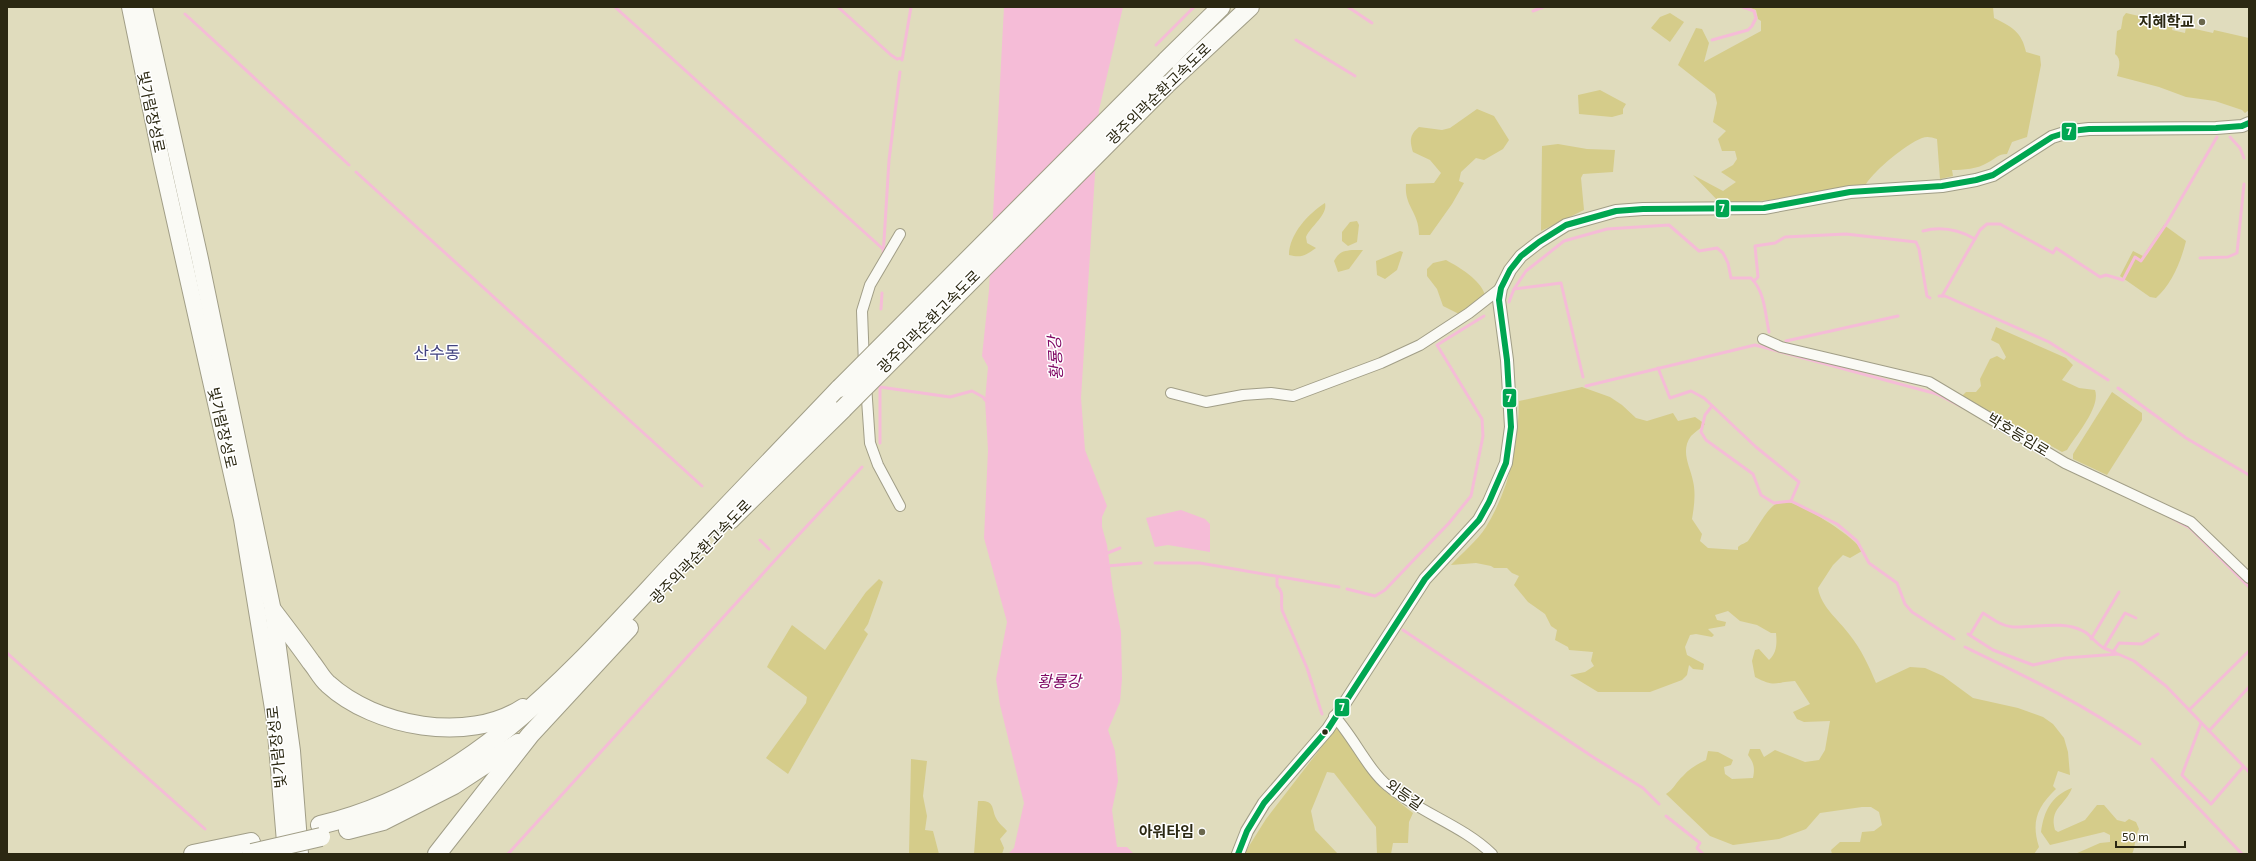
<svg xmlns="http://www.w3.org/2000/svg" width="2256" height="861" font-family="'Exo 2','Noto Sans KR',sans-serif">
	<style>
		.green { fill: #d5cc8a }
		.water { fill: #f5bcd7 }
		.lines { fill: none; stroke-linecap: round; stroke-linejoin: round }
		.stream { stroke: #f5bcd7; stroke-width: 3 }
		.minor-casing { stroke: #a19e87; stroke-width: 12 }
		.tertiary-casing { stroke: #a19e87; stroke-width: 14 }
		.trunk-casing { stroke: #a19e87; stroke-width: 18 }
		.motorway-casing { stroke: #a19e87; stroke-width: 20 }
		.minor { stroke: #fafaf5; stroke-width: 10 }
		.tertiary { stroke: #fafaf5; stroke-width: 12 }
		.trunk { stroke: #fafaf5; stroke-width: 16 }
		.motorway { stroke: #fafaf5; stroke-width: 18 }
		.motorway-bridge-casing { stroke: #a19e87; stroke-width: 20; stroke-linecap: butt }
		.motorway-bridge { stroke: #fafaf5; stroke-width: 18 }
		.bus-1-casing { stroke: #fff; stroke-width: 9 }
		.bus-1 { stroke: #00a651; stroke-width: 6 }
		.poi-dot { fill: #6a674e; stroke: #fff; stroke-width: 1.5 }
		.bus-dot { fill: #2b2812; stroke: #fff; stroke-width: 1.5 }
		.labels { text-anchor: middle; stroke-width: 3; stroke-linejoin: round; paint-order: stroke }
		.poi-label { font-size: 15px; font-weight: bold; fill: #2b2812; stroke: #fff; text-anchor: end }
		.street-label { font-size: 15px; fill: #2b2812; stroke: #fff }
		.water-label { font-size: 16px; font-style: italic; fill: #810965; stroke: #fff }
		.quarter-label { font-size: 17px; fill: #424380; stroke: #fff }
		.line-badge { stroke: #fff; stroke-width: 1.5 }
		.badge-label { font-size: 11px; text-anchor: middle; font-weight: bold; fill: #fff }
	</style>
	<rect width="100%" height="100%" fill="#e0dcbd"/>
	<g class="green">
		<path d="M 1747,7 L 1993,7 L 1994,18 C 2011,26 2022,32 2026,52 L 2040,56 L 2041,65 L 2027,137 L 2012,142 L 2007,154 C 1998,154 1995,159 1987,163 C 1977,169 1964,170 1952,170 L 1953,176 L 1940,179 L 1937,139 C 1931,137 1927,136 1922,138 C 1905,145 1876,169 1866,184 L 1779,199 L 1722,205 L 1693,175 L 1723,191 L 1736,182 L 1721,172 L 1733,165 L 1737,159 L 1735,151 L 1722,151 L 1718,139 L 1726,131 L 1713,122 L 1717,103 L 1715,94 L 1678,65 L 1696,28 L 1702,29 L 1709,43 L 1704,62 L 1761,31 L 1761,21 L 1758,19 L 1756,10 Z"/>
		<polygon points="1670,13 1684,22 1670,42 1651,28 1660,17"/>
		<path d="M 2126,13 L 2173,24 L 2172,30 L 2185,33 L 2186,27 L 2213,33 L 2214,30 L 2249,38 L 2249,110 L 2245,113 L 2242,110 L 2215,101 L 2186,97 L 2159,87 L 2117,76 C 2119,69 2122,59 2115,54 L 2117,31 L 2121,29 L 2123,17 Z"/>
		<polygon points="1600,90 1626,104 1623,109 1623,114 1612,117 1579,114 1578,95"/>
		<path d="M 1477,109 L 1494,116 L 1509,140 L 1503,149 L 1484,160 L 1476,158 L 1461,172 L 1459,181 L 1464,183 L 1452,204 L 1430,235 L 1419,235 C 1419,211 1404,207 1406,184 L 1434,183 L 1441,173 L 1430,160 L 1413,152 C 1410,141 1409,135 1419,127 L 1442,130 L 1450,128 Z"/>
		<polygon points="1558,144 1587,149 1615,150 1613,172 1583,174 1581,178 1584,210 1541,231 1542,146"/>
		<path d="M 1325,203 C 1328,215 1311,226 1306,237 L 1307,243 L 1316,248 C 1305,256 1301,258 1289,255 C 1289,234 1309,213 1325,203 Z"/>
		<polygon points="1357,221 1359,225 1357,242 1348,246 1342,241 1342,232 1350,222"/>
		<path d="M 2164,225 L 2186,241 C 2181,261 2172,284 2156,298 L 2150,297 L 2120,276 L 2133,251 L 2143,256 Z"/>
		<path d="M 1352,250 L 1363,250 L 1349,269 L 1338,272 L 1334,261 C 1339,252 1343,251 1352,250 Z"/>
		<polygon points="1400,251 1403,252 1397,270 1385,279 1377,275 1376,261"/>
		<path d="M 1446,260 C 1459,267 1481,280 1485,295 L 1463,316 L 1443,306 L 1437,289 L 1427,276 L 1427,269 L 1433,263 Z"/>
		<path d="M 1996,327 L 2066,358 L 2073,365 L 2062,380 L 2079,388 L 2095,390 C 2101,407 2076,435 2067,450 L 2062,452 L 1962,396 L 1966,392 L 1976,392 L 1981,386 L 1980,379 L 1990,359 L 1997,356 L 2004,360 L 2006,357 L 1999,344 L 1991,340 Z"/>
		<path d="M 1582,387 L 1610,397 L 1622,405 L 1636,418 L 1647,421 L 1673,413 L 1678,421 L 1695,417 L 1705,424 C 1701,428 1695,432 1691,436 C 1680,451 1690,466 1693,481 C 1696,494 1694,507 1692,519 L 1702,534 L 1700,541 L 1708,548 L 1738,550 L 1738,547 C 1741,544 1746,543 1748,541 C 1754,533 1768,507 1776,504 C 1780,503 1787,502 1791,503 C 1805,506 1857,538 1862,551 L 1850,558 L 1843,555 L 1833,565 L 1818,588 C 1821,607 1838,619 1849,634 C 1861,649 1869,666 1876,683 L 1910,667 L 1925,668 L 1943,676 L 1973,698 L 2018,708 L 2043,717 L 2053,724 L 2064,738 L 2068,752 L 2070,775 L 2058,771 L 2053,786 L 2056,789 C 2037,807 2031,822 2039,847 L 2034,854 L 1832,854 L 1831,850 L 1840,842 L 1860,842 L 1862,832 L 1874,831 L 1882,825 L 1879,812 L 1871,807 L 1862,807 L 1820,813 L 1806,829 L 1779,839 L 1733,845 L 1710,836 L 1666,794 C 1674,789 1676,782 1683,776 C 1689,769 1697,764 1706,760 L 1708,751 L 1718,752 L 1733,760 L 1731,765 L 1724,767 L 1725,774 L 1732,779 L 1753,778 C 1755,768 1754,763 1748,755 L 1750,749 L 1760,749 L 1764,757 L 1775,750 L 1805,762 L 1819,760 L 1825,750 L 1830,721 L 1804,722 L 1797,719 L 1793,712 L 1810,704 L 1795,681 C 1774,682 1776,688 1755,677 L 1752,661 L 1755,650 L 1759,649 L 1769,660 C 1777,653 1777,643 1776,633 L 1771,633 L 1757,625 L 1740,621 L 1728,611 L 1715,615 L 1717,620 L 1726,622 L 1725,626 L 1708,629 L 1714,635 L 1712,637 L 1696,634 L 1690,635 L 1685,647 L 1687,655 L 1704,664 L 1703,670 L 1693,669 L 1689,665 L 1687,675 L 1682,680 L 1650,692 L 1598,692 L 1570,675 L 1585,672 L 1594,666 L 1591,661 L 1593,652 L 1569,650 L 1568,647 L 1555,640 L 1557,630 L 1551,626 L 1545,614 L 1528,602 L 1514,585 L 1519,576 L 1512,573 L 1507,568 L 1494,568 L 1491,566 L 1476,563 L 1451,565 C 1462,553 1477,541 1486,527 C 1510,488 1518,446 1519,401 Z"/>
		<polygon points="2112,392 2142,413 2142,420 2107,475 2073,459 2073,454"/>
		<polygon points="879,579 883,582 868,624 864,630 868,634 788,774 766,758 806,703 807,697 767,667 769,663 792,625 825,650 866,592"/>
		<polygon points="1337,727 1350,741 1381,788 1413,813 1409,822 1408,843 1393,843 1391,854 1377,854 1376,827 1334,773 1327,772 1311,811 1315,830 1338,854 1244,854 1266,819"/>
		<polygon points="911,759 927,761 923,796 927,816 925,830 933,831 939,854 909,854"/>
		<path d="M 2072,788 C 2065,806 2049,808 2055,830 L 2058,832 L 2085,820 L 2097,805 L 2104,805 L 2117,820 L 2125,822 L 2129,819 L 2136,822 L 2139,829 C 2134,838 2136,846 2132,854 L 2075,854 L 2100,843 L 2110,842 L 2110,835 L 2104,832 L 2050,845 L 2041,832 C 2044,811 2051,796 2072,788 Z"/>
		<path d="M 978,801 C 995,800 991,807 996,818 C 998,823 1004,827 1007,831 L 1000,839 L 1004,848 L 1002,854 L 974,854 Z"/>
	</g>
	<g class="water">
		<polygon points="1004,7 1123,7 1099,110 1081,398 1085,450 1107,506 1102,517 1102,527 1107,545 1113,590 1121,632 1122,679 1120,702 1108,730 1115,751 1118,781 1112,810 1117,847 1127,847 1134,854 1008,854 1014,848 1024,803 1000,705 996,679 1007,622 984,538 988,450 985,400 988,367 982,356 989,290"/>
		<polygon points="1181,510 1205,519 1210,524 1210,552 1168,545 1155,547 1146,518"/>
	</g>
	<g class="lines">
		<g class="stream">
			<polyline points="615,7 883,249"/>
			<polyline points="838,7 891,55 897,59 902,58"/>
			<polyline points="1348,7 1372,23"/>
			<polyline points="1533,11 1543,7"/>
			<polyline points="185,14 349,165"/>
			<polyline points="1296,40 1355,76"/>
			<polyline points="1712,40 1748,30 1752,26 1756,18 1754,11 1743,7"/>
			<polyline points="1156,45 1194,7"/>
			<polyline points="902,60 911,7"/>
			<polyline points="2230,137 2240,148 2244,158"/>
			<polyline points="356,172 702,486"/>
			<path d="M 1923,231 C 1942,226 1959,230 1975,239"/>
			<polyline points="883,257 889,160 900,72"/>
			<polyline points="2200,258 2228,257 2237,253 2244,184"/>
			<polyline points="1754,281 1758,277 1755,246 1775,243 1785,237 1846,234 1916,242 1919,249 1927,296 1930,298"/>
			<path d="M 1514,289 L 1526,271 L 1564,241 L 1607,229 L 1669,225 L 1699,251 L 1717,248 L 1723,253 L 1728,263 L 1731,278 L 1751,278 C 1765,292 1765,313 1769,332"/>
			<polyline points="1939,296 1945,296 2049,342 2108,380"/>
			<polyline points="1942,296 1980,230 1987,224 2000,224 2053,253 2056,248 2100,277 2106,275 2123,280 2135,257 2141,261 2167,223 2217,137"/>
			<polyline points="1509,302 1514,289 1561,283 1583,377"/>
			<polyline points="881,309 882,293"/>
			<polyline points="1786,341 1898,316"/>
			<polyline points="1658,368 1670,398 1691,391 1704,398 1756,447 1799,482 1791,501 1837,524 1857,541 1869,563 1897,583 1905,604 1912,612 1954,639"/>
			<polyline points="1586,386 1755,345 1937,394 1964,408"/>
			<polyline points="2118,388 2186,438 2249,475"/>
			<polyline points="1712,406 1705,415 1701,432 1706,440 1753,474 1761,495 1774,503 1791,501"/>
			<polyline points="880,443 880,387 950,397 972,391 983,397 985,400 989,401"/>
			<polyline points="2170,517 2190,528 2249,587"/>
			<polyline points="760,540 769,549"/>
			<polyline points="1105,554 1120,548"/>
			<polyline points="1155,563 1200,563 1339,587"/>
			<polyline points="1107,566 1141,563"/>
			<path d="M 1277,578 L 1277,586 C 1285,593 1280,600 1282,610 L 1307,668 L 1322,714"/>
			<polyline points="1347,589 1375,596 1385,590 1449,523 1471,496 1483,436 1482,419 1437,345 1484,316"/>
			<polyline points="1403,630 1593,757 1643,788 1659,804"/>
			<polyline points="1968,634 1993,650 2033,665 2065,658 2118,654 2134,661 2166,686 2249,772"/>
			<path d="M 1970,635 L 1983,613 C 1992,619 2002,626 2013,627 C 2036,628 2062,620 2083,631 C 2089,633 2096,644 2104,648"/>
			<polyline points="2091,639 2119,592"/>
			<path d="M 1965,647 C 2025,676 2086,705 2140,744"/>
			<polyline points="2113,652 2119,643 2142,644 2158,634"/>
			<polyline points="7,653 205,829"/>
			<polyline points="2116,653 2104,648 2125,613 2136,618"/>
			<polyline points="2189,710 2249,651"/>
			<polyline points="2201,723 2182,775 2211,804 2243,767"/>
			<polyline points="2209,731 2249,687"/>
			<polyline points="2152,759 2242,854"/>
			<polyline points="1666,816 1700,843 1697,848 1703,854"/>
			<polyline points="508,854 778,557 862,467"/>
		</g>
		<g class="minor-casing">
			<g id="minor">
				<polyline points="1763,339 1781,347 1929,382 2065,463 2191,522 2249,578"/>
				<polyline points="864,365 862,311 870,285 900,234"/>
				<polyline points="866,385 870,443 878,465 900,506"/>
				<polyline points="1171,393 1206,402 1243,395 1271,393 1293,396 1381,363 1420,345 1469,313 1501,288"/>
				<path d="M 1334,716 C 1353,736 1368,770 1388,786 C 1420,813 1462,825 1492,854"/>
			</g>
		</g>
		<g class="tertiary-casing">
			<polyline id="tertiary" points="1238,854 1247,831 1264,803 1328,729 1425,579 1479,520 1489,502 1506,463 1511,427 1507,360 1499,300 1501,288 1510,270 1521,256 1539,242 1566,225 1616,211 1643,209 1764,208 1850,192 1942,186 1976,180 1993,175 2052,137 2071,131 2089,129 2216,128 2242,126 2249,123"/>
		</g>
		<g class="trunk-casing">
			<g id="trunk">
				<polyline points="130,7 162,163 242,519 275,721 286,854"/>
				<polyline points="144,7 200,259 273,611 292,751 300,854"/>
			</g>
		</g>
		<g class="motorway-casing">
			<g id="motorway">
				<polyline points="1166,61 1221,7"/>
				<polyline points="1166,85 1250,7"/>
				<polyline points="730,520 843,409"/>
				<path d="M 273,611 C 286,628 299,645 311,662 C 317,669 321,678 328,684 C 375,727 468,744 523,708"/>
				<path d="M 320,825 C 473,789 572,671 675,561 C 729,503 785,446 840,388"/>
				<polyline points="348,830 383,821 454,785 518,743"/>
				<polyline points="193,854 251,842"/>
				<polyline points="437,854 530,735 629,628"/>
			</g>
		</g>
		<use href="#minor" class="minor"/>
		<use href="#tertiary" class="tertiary"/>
		<use href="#trunk" class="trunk"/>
		<use href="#motorway" class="motorway"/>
		<g class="motorway-bridge-casing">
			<g id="motorway-bridge">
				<polyline points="840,388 1166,61"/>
				<polyline points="843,409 1166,85"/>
				<polyline points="252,853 321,837"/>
			</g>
		</g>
		<use href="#motorway-bridge" class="motorway-bridge"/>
		<g class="bus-1-casing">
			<polyline id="bus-1" points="1238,854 1247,831 1264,803 1328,729 1425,579 1479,520 1489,502 1506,463 1511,427 1507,360 1499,300 1501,288 1510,270 1521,256 1539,242 1566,225 1616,211 1643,209 1764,208 1850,192 1942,186 1976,180 1993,175 2052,137 2071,131 2089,129 2216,128 2242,126 2249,123"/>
		</g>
		<use href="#bus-1" class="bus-1"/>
	</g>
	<g class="poi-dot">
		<circle cx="2202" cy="22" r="4"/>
		<circle cx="1202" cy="832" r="4"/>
	</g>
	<circle class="bus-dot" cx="1325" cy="732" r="3.5"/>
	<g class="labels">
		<g class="poi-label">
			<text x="2194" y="27">지혜학교</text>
			<text x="1194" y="837">아워타임</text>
		</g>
		<g class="street-label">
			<text transform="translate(1159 94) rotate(-44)" y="5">광주외곽순환고속도로</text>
			<text transform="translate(151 112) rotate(78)" y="5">빛가람장성로</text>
			<text transform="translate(929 322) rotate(-45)" y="5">광주외곽순환고속도로</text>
			<text transform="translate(222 428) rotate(77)" y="5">빛가람장성로</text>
			<text transform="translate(2018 435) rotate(31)" y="5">박호등임로</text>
			<text transform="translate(701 552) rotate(-46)" y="5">광주외곽순환고속도로</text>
			<text transform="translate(277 747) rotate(-96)" y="5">빛가람장성로</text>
			<text transform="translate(1404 795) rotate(35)" y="5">외등길</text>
		</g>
		<g class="water-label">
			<text transform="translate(1055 358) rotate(-93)" y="6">황룡강</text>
			<text x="1059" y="687">황룡강</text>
		</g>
		<g class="quarter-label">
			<text x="437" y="359">산수동</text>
		</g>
	</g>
	<g class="line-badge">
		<rect x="2061" y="122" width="16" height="19" rx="4" fill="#00a651"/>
		<rect x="1715" y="199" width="15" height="19" rx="4" fill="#00a651"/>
		<rect x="1502" y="388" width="15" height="20" rx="4" fill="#00a651"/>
		<rect x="1334" y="698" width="16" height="19" rx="4" fill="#00a651"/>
	</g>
	<g class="badge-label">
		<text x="2069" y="135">7</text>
		<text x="1722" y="212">7</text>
		<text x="1509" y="402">7</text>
		<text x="1342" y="711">7</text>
	</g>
	<rect width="2256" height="861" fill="none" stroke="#2b2812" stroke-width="16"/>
	<path d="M2116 841v6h69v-6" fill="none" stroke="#2b2812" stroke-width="2"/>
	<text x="2122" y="841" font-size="12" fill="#2b2812" stroke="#ffffff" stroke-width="3" paint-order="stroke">50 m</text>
</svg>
